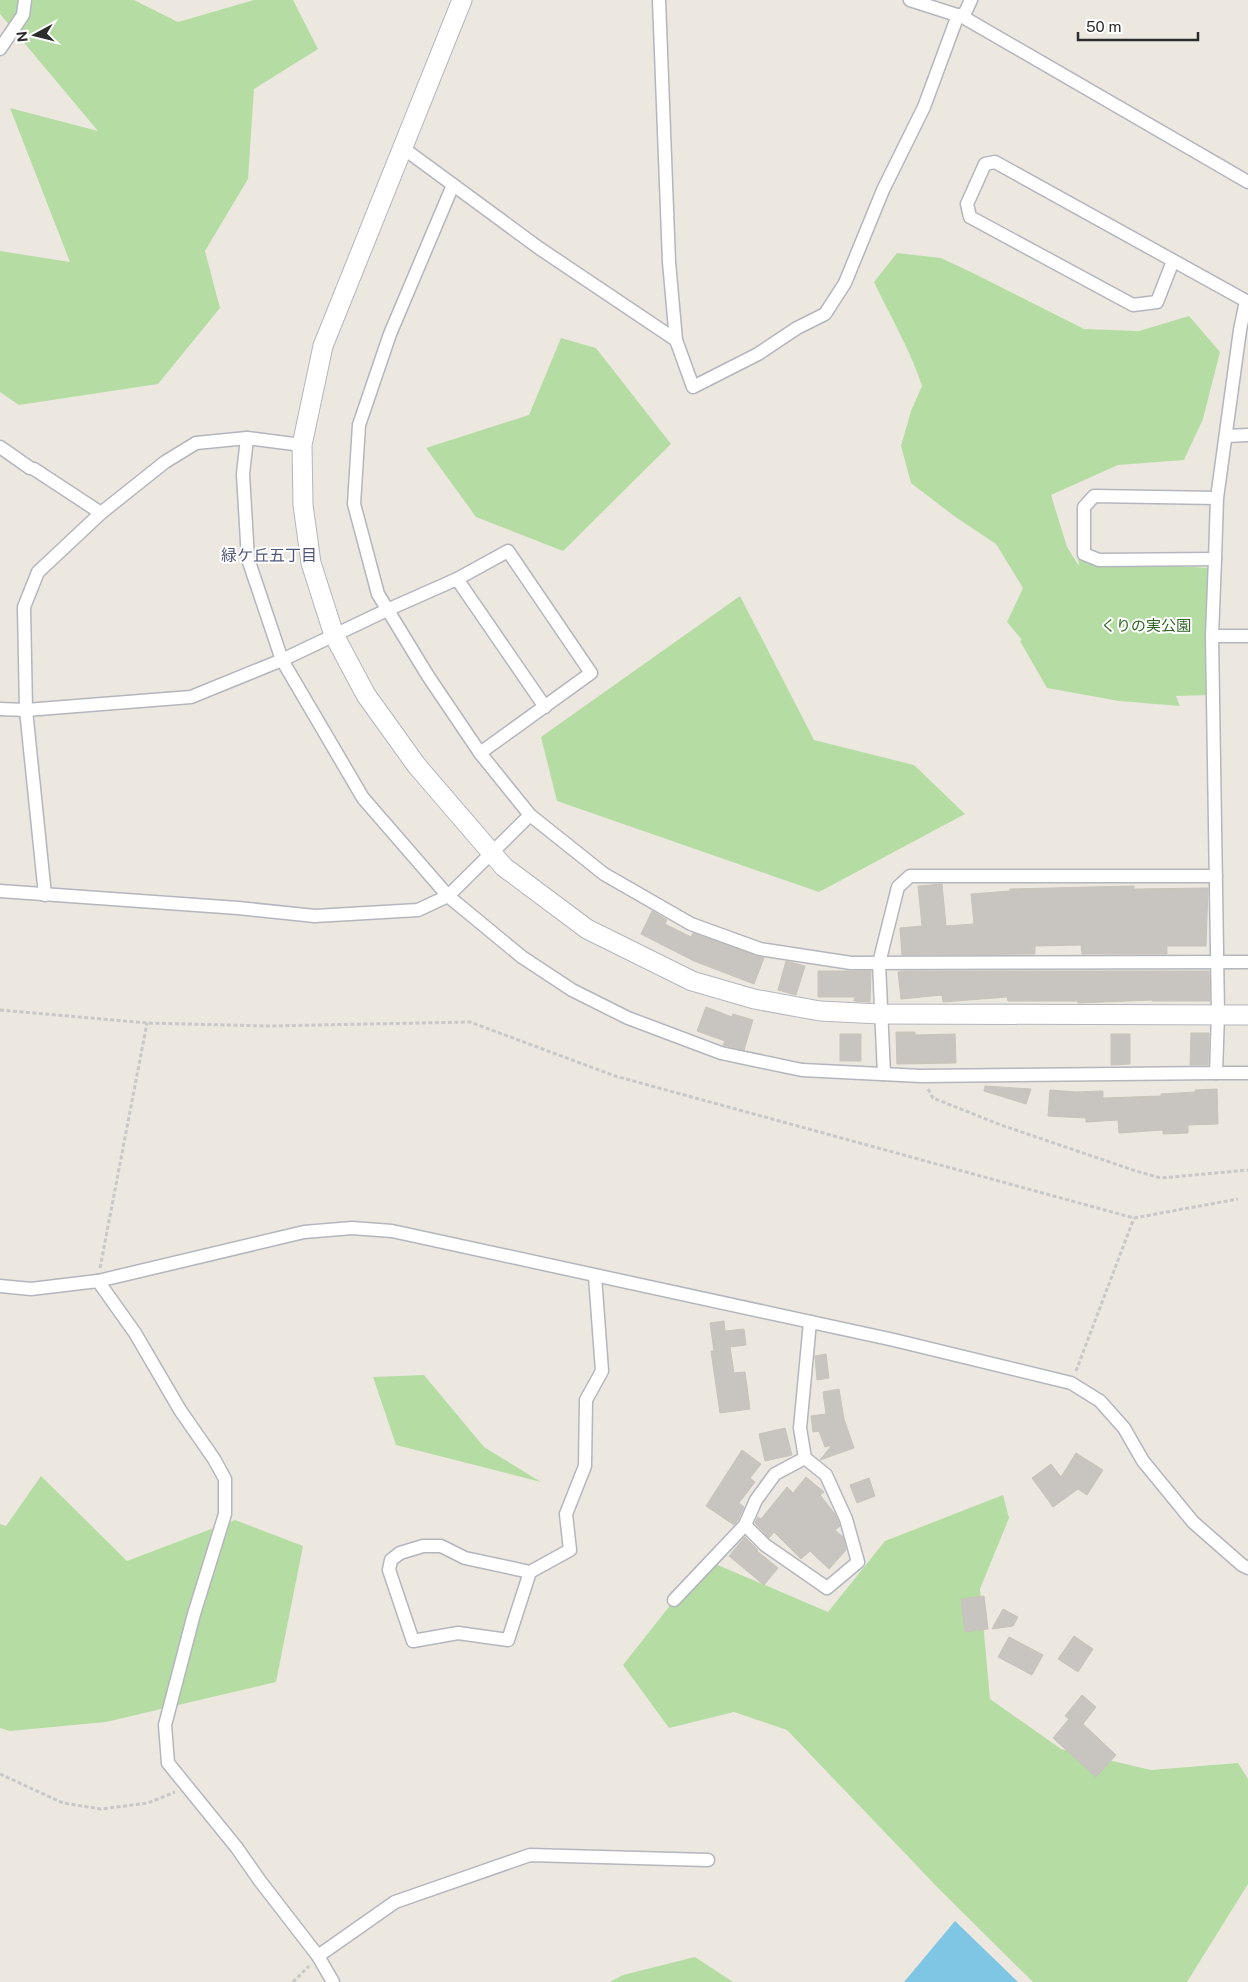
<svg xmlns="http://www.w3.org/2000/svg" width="1248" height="1982" font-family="'Public Sans','Noto Sans JP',sans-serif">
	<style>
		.green { fill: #b5dda3 }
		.water { fill: #7ec6e4 }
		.building { fill: #c8c4bf; stroke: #c8c3ba }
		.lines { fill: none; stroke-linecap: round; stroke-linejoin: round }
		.street-casing { stroke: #b4b6be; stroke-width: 15 }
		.secondary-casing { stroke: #b4b6be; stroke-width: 21 }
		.path { stroke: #c8c8c8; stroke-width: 3; stroke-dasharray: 4 2.5; stroke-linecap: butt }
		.street { stroke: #fff; stroke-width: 12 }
		.secondary { stroke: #fff; stroke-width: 19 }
		.labels { text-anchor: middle; stroke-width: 4; stroke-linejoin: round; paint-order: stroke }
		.park-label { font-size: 15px; fill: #2e6422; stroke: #fff }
		.neighbourhood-label { font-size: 16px; fill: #515779; stroke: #fff }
	</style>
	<rect width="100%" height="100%" fill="#ece8e0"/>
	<g class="green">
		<polygon points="0,0 134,0 178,22 254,0 293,0 318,49 254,89 248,179 205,251 220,308 158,384 19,405 0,392 0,251 70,262 10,108 98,131 0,14"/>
		<path d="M 897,253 L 941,258 L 977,275 L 1084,329 L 1139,331 L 1189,316 L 1220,352 L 1203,419 L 1184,460 L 1118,465 L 1051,495 L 1067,547 L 1079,566 L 1078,558 L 1208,568 L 1209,695 L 1176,696 L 1180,706 L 1119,701 L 1047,688 L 1020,641 L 1022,640 L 1007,622 L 1023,588 L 996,544 L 954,516 L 911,483 L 901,446 L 911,411 L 922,386 C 910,349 890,316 874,282 Z"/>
		<polygon points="561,338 596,348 671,444 563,551 476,517 426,448 529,415"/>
		<polygon points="740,596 814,740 914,765 965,814 819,892 557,801 541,737"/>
		<polygon points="424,1375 484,1447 541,1482 396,1445 373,1377"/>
		<polygon points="41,1476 127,1561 235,1520 303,1546 276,1682 106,1722 10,1731 0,1728 0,1524 6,1526"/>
		<polygon points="1003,1495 1009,1518 980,1589 990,1699 1061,1749 1151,1770 1238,1763 1248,1779 1248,1884 1187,1982 1033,1982 941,1891 787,1730 734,1712 669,1728 623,1665 706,1560 828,1612 885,1541"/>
		<polygon points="695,1957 733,1982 610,1982 623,1975"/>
	</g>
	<polygon class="water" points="955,1921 1018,1982 904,1982"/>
	<g class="building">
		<polygon points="942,884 946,926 974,924 971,894 1010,891 1010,889 1134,886 1134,889 1208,888 1206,946 1167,946 1167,954 1082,954 1081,945 1035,946 1035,954 902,955 900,928 922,926 918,886"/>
		<polygon points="652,911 667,920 665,924 691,937 693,933 764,958 754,984 694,961 641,934"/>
		<polygon points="786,961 805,966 796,995 778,990"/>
		<polygon points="818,971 871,971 870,1002 854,1001 855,997 818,997"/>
		<polygon points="904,971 1209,971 1210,1001 1152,1001 1152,1000 1078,1003 1078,1001 1008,1001 1007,997 943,1002 942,995 901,999 898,972"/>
		<polygon points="706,1007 732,1017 733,1014 753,1020 744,1050 723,1045 725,1041 697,1031"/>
		<polygon points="896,1032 915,1032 915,1035 955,1034 956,1063 897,1064"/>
		<polygon points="1191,1033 1209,1033 1208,1065 1190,1065"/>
		<rect x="840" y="1034" width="21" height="27"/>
		<polygon points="1111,1034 1130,1034 1130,1064 1111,1065"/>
		<polygon points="985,1086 1031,1089 1026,1104 984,1091"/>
		<polygon points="1217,1089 1218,1124 1188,1125 1188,1133 1163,1134 1163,1130 1119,1133 1118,1120 1086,1122 1086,1118 1048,1116 1050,1090 1076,1092 1103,1091 1103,1098 1161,1096 1161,1094 1195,1092 1195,1090"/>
		<polygon points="724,1321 725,1331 744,1329 746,1345 730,1347 734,1373 745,1372 750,1409 720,1413 711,1351 714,1351 710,1323"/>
		<polygon points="826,1354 829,1378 817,1380 815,1356"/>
		<polygon points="839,1389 844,1419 854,1448 820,1460 832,1445 825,1447 819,1431 813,1432 811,1416 826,1414 823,1392"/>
		<polygon points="785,1428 792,1455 765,1461 759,1434"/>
		<polygon points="742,1450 761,1464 750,1478 755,1482 739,1503 744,1507 738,1520 734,1525 706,1506"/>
		<polygon points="1076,1453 1103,1470 1087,1495 1078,1489 1053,1507 1032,1478 1051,1464 1061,1477"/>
		<polygon points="806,1477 824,1492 820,1495 835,1514 840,1526 835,1530 843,1537 846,1550 829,1569 810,1551 801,1559 774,1532 769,1538 755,1523 758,1517 761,1519 787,1487 793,1493"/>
		<polygon points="869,1478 875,1496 857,1503 850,1485"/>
		<polygon points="745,1537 758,1550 757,1551 778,1568 764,1585 729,1556"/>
		<polygon points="984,1596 988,1629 965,1632 961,1599"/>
		<polygon points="1003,1609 1018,1617 1013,1626 992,1629"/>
		<polygon points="1074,1636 1093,1649 1078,1672 1058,1659"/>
		<polygon points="1009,1637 1043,1655 1032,1675 998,1657"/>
		<polygon points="1082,1695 1096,1707 1083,1724 1116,1755 1096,1777 1053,1738 1069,1719 1065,1716"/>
	</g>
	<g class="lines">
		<g class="street-casing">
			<g id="street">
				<polyline points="659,0 669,262 676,340 693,387 758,354 797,328 825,314 845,283 883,190 924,107 958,15"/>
				<polyline points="910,0 963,17 1248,182"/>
				<polyline points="963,17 971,0"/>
				<polyline points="0,49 23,15 25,0"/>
				<polyline points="403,148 539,248 676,340"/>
				<polyline points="453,185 390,334 359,425 354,504 378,594 428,676 480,753 530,815 604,874 691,924 760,949 851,963 1248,962"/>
				<polyline points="1173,261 1157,302 1133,305 970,217 967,204 985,164 995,162 1248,302"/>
				<polyline points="1226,436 1248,435"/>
				<polyline points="247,438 243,474 248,559 282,660 363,798 448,896 522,957 572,990 628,1018 721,1053 802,1070 921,1076 1216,1073 1218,1014 1212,636 1215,559 1217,498 1240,330 1246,301"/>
				<polyline points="0,447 30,468 34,469 101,513"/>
				<polyline points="1215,559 1099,560 1084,554 1084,507 1094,496 1217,498"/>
				<polyline points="457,579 545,707"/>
				<polyline points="1212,636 1248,636"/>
				<polyline points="0,709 26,710 191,697 282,660 387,610 457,579 508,551 591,673 480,753"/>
				<polyline points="0,891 238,908 315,916 418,910 448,896 530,815"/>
				<polyline points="45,895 26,710 24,607 38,572 101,513 165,462 196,443 247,438 302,445"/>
				<polyline points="1216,1073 1248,1073"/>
				<polyline points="884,1074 879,963 898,887 910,876 1216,876"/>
				<polyline points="98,1281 135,1333 180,1410 214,1459 225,1479 225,1514 194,1614 165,1725 168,1763 237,1848 260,1881 318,1956 333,1982"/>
				<polyline points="0,1286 31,1289 98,1281 304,1232 352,1228 392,1231 894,1340 1071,1383 1100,1401 1124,1428 1143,1461 1193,1522 1242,1565 1248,1568"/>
				<polyline points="745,1525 765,1545 827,1588 858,1562 846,1519 826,1475 805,1458 800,1428 810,1322"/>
				<polyline points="530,1572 465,1558 441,1546 423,1546 400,1553 391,1560 389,1570 413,1641 458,1633 508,1640 530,1572 570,1550 566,1514 585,1466 586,1400 602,1371 595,1276"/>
				<polyline points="674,1600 745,1525 756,1500 775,1474 805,1458"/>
				<polyline points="318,1956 395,1902 530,1855 708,1860"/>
			</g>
		</g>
		<g class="secondary-casing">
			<polyline id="secondary" points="462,0 323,346 302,445 303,505 311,563 334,635 366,695 417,766 504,867 587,929 692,981 754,999 820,1011 880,1014 1248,1015"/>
		</g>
		<g class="path">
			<polyline points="0,1010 147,1023 267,1026 470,1022 615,1076 1134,1218 1238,1199"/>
			<polyline points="928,1089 933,1098 1001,1125 1136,1171 1161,1178 1248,1170"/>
			<polyline points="100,1268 147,1023"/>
			<polyline points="1076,1371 1134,1218"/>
			<polyline points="0,1774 63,1803 101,1809 148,1803 175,1792"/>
			<polyline points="293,1982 309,1966"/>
		</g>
		<use href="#street" class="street"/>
		<use href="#secondary" class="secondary"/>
	</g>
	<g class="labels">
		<g class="park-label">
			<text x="1146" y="631">くりの実公園</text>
		</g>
		<g class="neighbourhood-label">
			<text x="269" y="561">緑ケ丘五丁目</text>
		</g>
	</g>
	<g transform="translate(35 35) rotate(263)" stroke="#ffffff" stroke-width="4" paint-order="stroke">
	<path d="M0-4L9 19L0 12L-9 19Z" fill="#2c2c2c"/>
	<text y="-8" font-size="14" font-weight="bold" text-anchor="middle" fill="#2c2c2c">N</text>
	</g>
	<path d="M1078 32v8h120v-8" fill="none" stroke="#2c2c2c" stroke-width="2.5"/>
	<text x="1086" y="32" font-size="15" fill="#2c2c2c" stroke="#ffffff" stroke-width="4" paint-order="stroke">50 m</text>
</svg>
